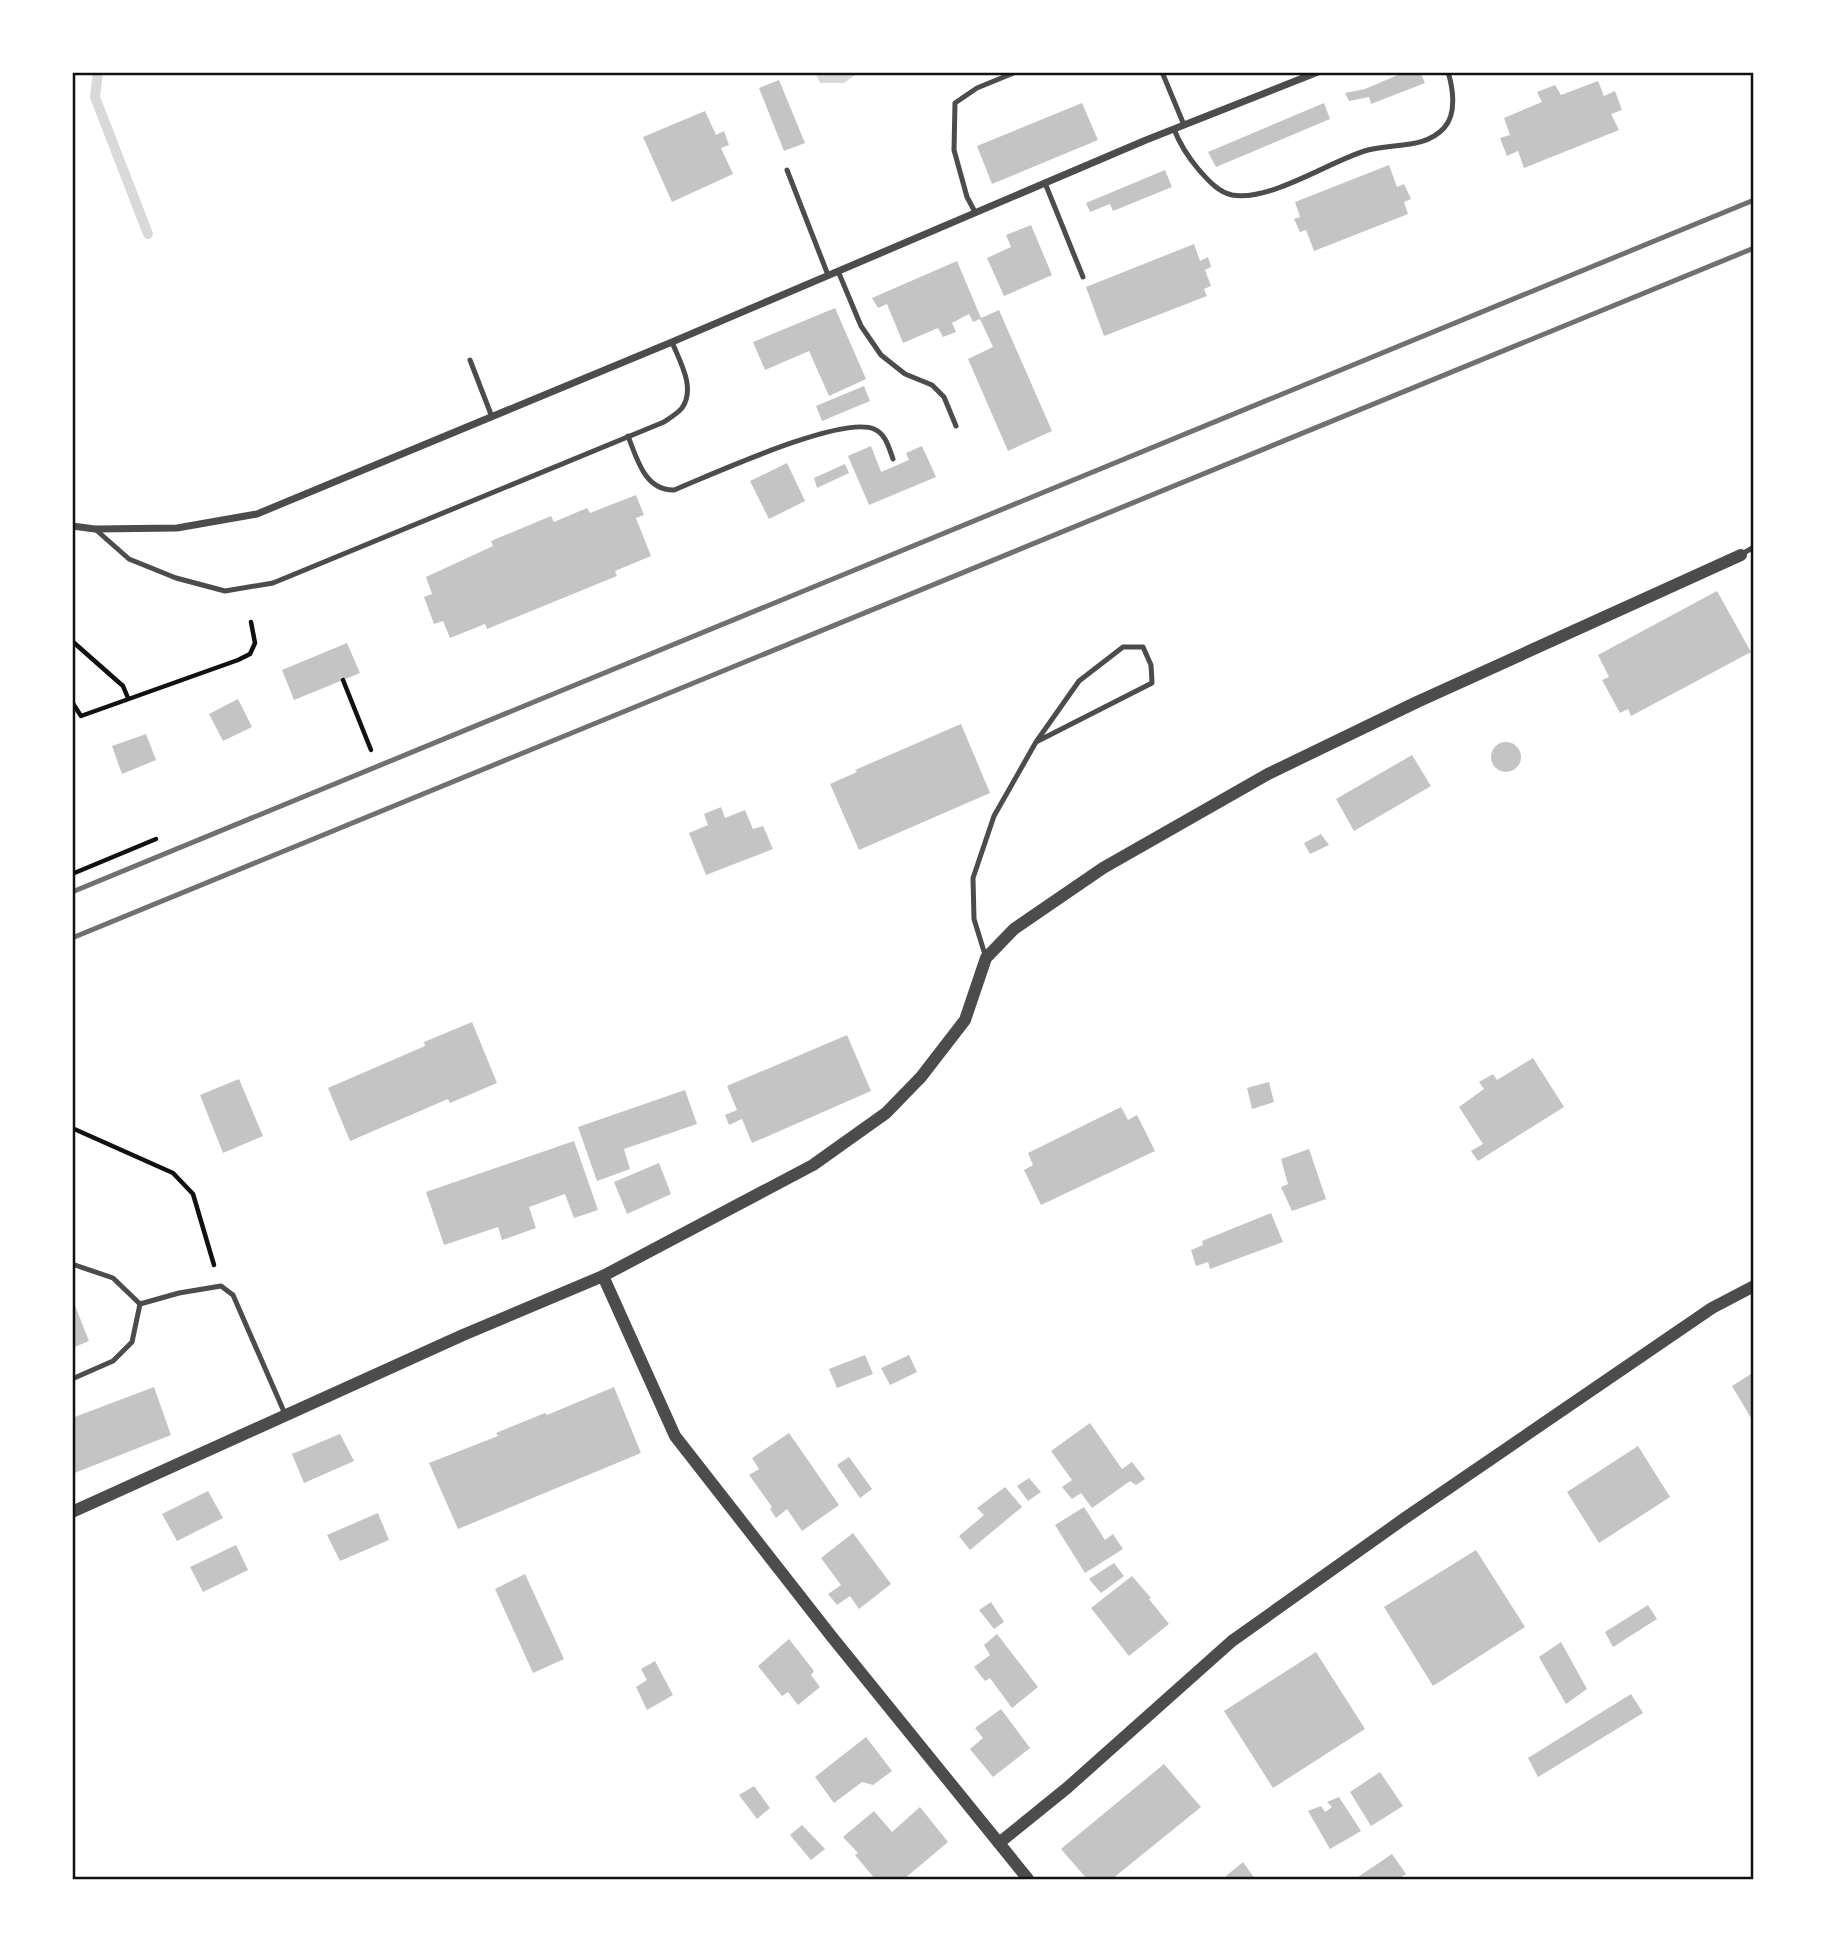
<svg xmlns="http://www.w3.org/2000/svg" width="1826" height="1951" font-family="'Sofia Sans Condensed',sans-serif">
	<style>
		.water { fill: #d9d9d9 }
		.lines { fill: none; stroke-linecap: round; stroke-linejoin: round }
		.stream { stroke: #d9d9d9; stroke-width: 10 }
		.building { fill: #c4c4c4 }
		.path { stroke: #111; stroke-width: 4.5 }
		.service { stroke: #4c4c4c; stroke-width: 5 }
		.minor { stroke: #4c4c4c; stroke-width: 7 }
		.tertiary { stroke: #4c4c4c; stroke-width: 12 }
		.rail { stroke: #707070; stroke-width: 5 }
		.neatline { fill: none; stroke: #111; stroke-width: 2.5 }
	</style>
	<rect width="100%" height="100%" fill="#fff"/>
	<polygon class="water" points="815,72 859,72 844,83 820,83"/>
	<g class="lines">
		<polyline class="stream" points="98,72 95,97 148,234"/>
	</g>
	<g class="building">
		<polygon points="1405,72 1420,72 1425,83 1371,104 1369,97 1349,101 1345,93 1365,89"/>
		<polygon points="779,80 805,143 784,151 759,88"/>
		<polygon points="1598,81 1604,96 1615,91 1622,110 1611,114 1619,130 1524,168 1518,151 1507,156 1500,138 1510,135 1504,118 1542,102 1537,92 1555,85 1561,95"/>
		<polygon points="1082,103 1098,140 992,184 977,146"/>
		<polygon points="1324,103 1330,119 1216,167 1208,152"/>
		<polygon points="705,111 716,135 724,131 729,145 721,148 733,174 672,202 643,137"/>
		<polygon points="1389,165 1397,187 1404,184 1411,199 1404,202 1408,214 1314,251 1306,230 1300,232 1294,219 1300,217 1295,202"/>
		<polygon points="1165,170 1172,187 1113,211 1110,204 1090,212 1086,203"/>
		<polygon points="1031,225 1052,275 1004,296 987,258 1011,247 1006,235"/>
		<polygon points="1194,244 1200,261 1208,257 1211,267 1205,270 1211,286 1204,289 1207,296 1104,336 1086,287"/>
		<polygon points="957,261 981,318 999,310 1052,431 1008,451 968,359 993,347 980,319 973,322 969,314 952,323 956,332 943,337 938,328 903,343 887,304 878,308 872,298"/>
		<polygon points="835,308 866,379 829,396 809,351 765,370 753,342"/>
		<polygon points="864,386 870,401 822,421 816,406"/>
		<polygon points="871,446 881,472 909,460 906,453 922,446 936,477 869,505 848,456"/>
		<polygon points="787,463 805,501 769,519 750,481"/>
		<polygon points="845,464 849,473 817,488 814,478"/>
		<polygon points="636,495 644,515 636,518 651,556 615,571 617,576 487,629 485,624 450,638 443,621 434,624 424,597 432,594 426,577 493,546 491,541 551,516 554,522 587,508 590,513"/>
		<polygon points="1717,591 1751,652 1631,716 1628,709 1620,713 1602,680 1609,677 1598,655"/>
		<polygon points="347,643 360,673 294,700 282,670"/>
		<polygon points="238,699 252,727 223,741 209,714"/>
		<polygon points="961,724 990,793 859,850 830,784 857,772 855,770"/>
		<polygon points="146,734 156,760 122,774 112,746"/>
		<circle cx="1506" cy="757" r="15"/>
		<polygon points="1412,755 1431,786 1354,831 1336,799"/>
		<polygon points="721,807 725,818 745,810 753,829 763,826 773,849 706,875 689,833 708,825 704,814"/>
		<polygon points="1321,834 1329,845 1310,854 1304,843"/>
		<polygon points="472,1022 497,1083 450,1103 448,1099 350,1141 328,1088 425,1046 424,1042"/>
		<polygon points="847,1035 871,1091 752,1143 742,1119 729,1125 725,1115 737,1110 727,1086"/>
		<polygon points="1533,1058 1564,1107 1478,1161 1471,1151 1483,1144 1459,1107 1484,1089 1479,1082 1493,1074 1497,1080"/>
		<polygon points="239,1079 263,1136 223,1153 200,1095"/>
		<polygon points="1269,1082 1274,1102 1252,1109 1247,1088"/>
		<polygon points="685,1090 697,1124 624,1149 630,1169 597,1181 578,1127"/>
		<polygon points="1121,1107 1128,1120 1137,1115 1155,1151 1041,1205 1024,1170 1033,1165 1028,1153"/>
		<polygon points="574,1141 598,1210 574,1218 565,1194 529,1207 536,1228 502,1240 498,1227 444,1245 426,1192"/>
		<polygon points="1309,1149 1326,1199 1292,1211 1281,1187 1288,1184 1281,1159"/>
		<polygon points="659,1163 671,1194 627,1214 614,1182"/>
		<polygon points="1271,1213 1283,1242 1210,1269 1208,1262 1196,1266 1191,1250 1203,1245 1202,1241"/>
		<polygon points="72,1298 89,1341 72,1348"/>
		<polygon points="865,1355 873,1374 837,1388 829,1369"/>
		<polygon points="909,1355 917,1372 890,1385 881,1368"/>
		<polygon points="1754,1372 1754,1423 1732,1386"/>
		<polygon points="154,1387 171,1435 72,1474 72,1418"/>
		<polygon points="614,1387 641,1453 458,1529 429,1463 498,1436 496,1433 545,1413 547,1415"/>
		<polygon points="1090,1423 1122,1469 1132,1462 1145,1479 1136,1485 1130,1481 1092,1508 1081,1493 1072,1499 1062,1487 1072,1480 1051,1451"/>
		<polygon points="789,1433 839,1505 802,1531 787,1509 776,1518 770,1509 772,1507 749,1475 759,1469 752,1458"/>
		<polygon points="340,1434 354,1461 304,1483 292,1454"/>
		<polygon points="1638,1446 1670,1497 1599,1543 1567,1492"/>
		<polygon points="849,1457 872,1489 860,1498 837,1465"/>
		<polygon points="1029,1478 1041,1492 1028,1501 1017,1486"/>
		<polygon points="1005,1487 1022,1507 970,1550 959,1536 984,1515 977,1508"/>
		<polygon points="208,1491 223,1518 177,1541 162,1514"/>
		<polygon points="1084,1507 1105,1540 1113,1534 1123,1549 1085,1573 1055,1525"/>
		<polygon points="378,1513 389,1540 340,1561 327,1535"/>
		<polygon points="853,1533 891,1584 859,1609 850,1596 837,1605 828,1594 841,1585 821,1558"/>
		<polygon points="236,1545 248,1570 203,1592 190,1567"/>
		<polygon points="1476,1550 1525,1627 1433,1686 1384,1607"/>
		<polygon points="1114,1563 1124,1576 1101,1593 1089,1579"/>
		<polygon points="525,1574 564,1659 533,1673 495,1589"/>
		<polygon points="1132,1576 1151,1598 1149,1599 1169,1624 1129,1656 1091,1608"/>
		<polygon points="991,1602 1004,1622 994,1629 979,1610"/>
		<polygon points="1648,1605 1657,1619 1613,1647 1605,1632"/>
		<polygon points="997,1634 1038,1687 1012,1708 990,1678 985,1681 974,1667 990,1655 984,1645"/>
		<polygon points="789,1639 814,1671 811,1675 820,1687 798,1705 788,1692 782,1696 758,1666"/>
		<polygon points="1561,1642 1587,1689 1566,1704 1539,1657"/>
		<polygon points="1316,1652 1365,1729 1273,1788 1224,1711"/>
		<polygon points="655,1661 673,1695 647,1710 636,1687 647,1680 641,1669"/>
		<polygon points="1631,1694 1643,1713 1538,1777 1528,1758"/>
		<polygon points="1001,1709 1030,1748 993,1777 970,1749 983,1738 975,1728"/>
		<polygon points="866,1737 892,1771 873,1785 862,1782 834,1803 815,1777"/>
		<polygon points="1164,1764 1201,1807 1112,1879 1087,1879 1061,1849"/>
		<polygon points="1380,1772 1403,1806 1371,1826 1350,1792"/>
		<polygon points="754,1786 770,1808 757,1819 739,1795"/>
		<polygon points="1339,1797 1361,1831 1330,1849 1308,1811 1321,1806 1325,1812 1332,1807 1327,1802"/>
		<polygon points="920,1807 948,1842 904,1879 889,1879 888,1877 885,1879 875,1879 855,1855 858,1853 843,1837 874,1811 892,1832"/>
		<polygon points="802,1825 825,1849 811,1860 790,1835"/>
		<polygon points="1392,1854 1406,1874 1398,1879 1355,1879"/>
		<polygon points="1243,1862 1255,1879 1229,1879 1226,1876"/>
	</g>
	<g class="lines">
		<g class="path">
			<polyline points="72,641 123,686 128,698"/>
			<polyline points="343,680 371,750"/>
			<polyline points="72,702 81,716 238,660 250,654 255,643 251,622"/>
			<polyline points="72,874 156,839"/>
			<polyline points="72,1128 173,1173 193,1194 214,1265"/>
		</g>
		<g class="service">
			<polyline points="1162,72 1184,125"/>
			<polyline points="1543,72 1545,72"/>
			<path d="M 1174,129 C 1180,145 1188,157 1199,170 C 1208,180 1218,192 1232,195 C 1271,202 1331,160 1368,150 C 1394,143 1425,149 1444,128 C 1457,114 1453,88 1448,72"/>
			<polyline points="787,170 828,275"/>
			<polyline points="1045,183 1083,277"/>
			<polyline points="975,212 967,197 954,150 955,103 977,88 1016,72"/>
			<polyline points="838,271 861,326 881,355 905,374 932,385 944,397 956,426"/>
			<polyline points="470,360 492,417"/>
			<path d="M 628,436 C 637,459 645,491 674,490 C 711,475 841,415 874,429 C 886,434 889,448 893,459"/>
			<path d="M 95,529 L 129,559 L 176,578 L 225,591 L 273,583 L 664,422 C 670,418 678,413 682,408 C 696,388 680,362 672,342"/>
			<polyline points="1742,554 1754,547"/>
			<polyline points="986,958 974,919 973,878 994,816 1036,742 1152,683 1151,665 1143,647 1123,647 1079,681 1036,742"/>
			<polyline points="72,1264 113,1278 140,1304"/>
			<polyline points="140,1304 179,1293 221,1286 233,1295 285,1414"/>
			<polyline points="72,1379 113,1361 132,1342 140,1304"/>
		</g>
		<polyline class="minor" points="72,526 95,529 177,528 257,514 672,342 1146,140 1318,72"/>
		<g class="tertiary">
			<polyline points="603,1276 675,1436 832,1637 1028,1879"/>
			<polyline points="72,1512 463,1335 603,1276 813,1165 886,1113 921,1077 965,1020 986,958 1014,929 1103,868 1268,774 1417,702 1741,555"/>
			<polyline points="999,1843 1067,1788 1232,1641 1405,1518 1712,1308 1754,1286"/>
		</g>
		<g class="rail">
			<polyline points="72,892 1754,200"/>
			<polyline points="72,938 1754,248"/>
		</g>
	</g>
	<rect width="1826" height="1951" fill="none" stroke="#ffffff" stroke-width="147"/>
	<rect x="74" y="74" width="1678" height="1804" class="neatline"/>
</svg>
